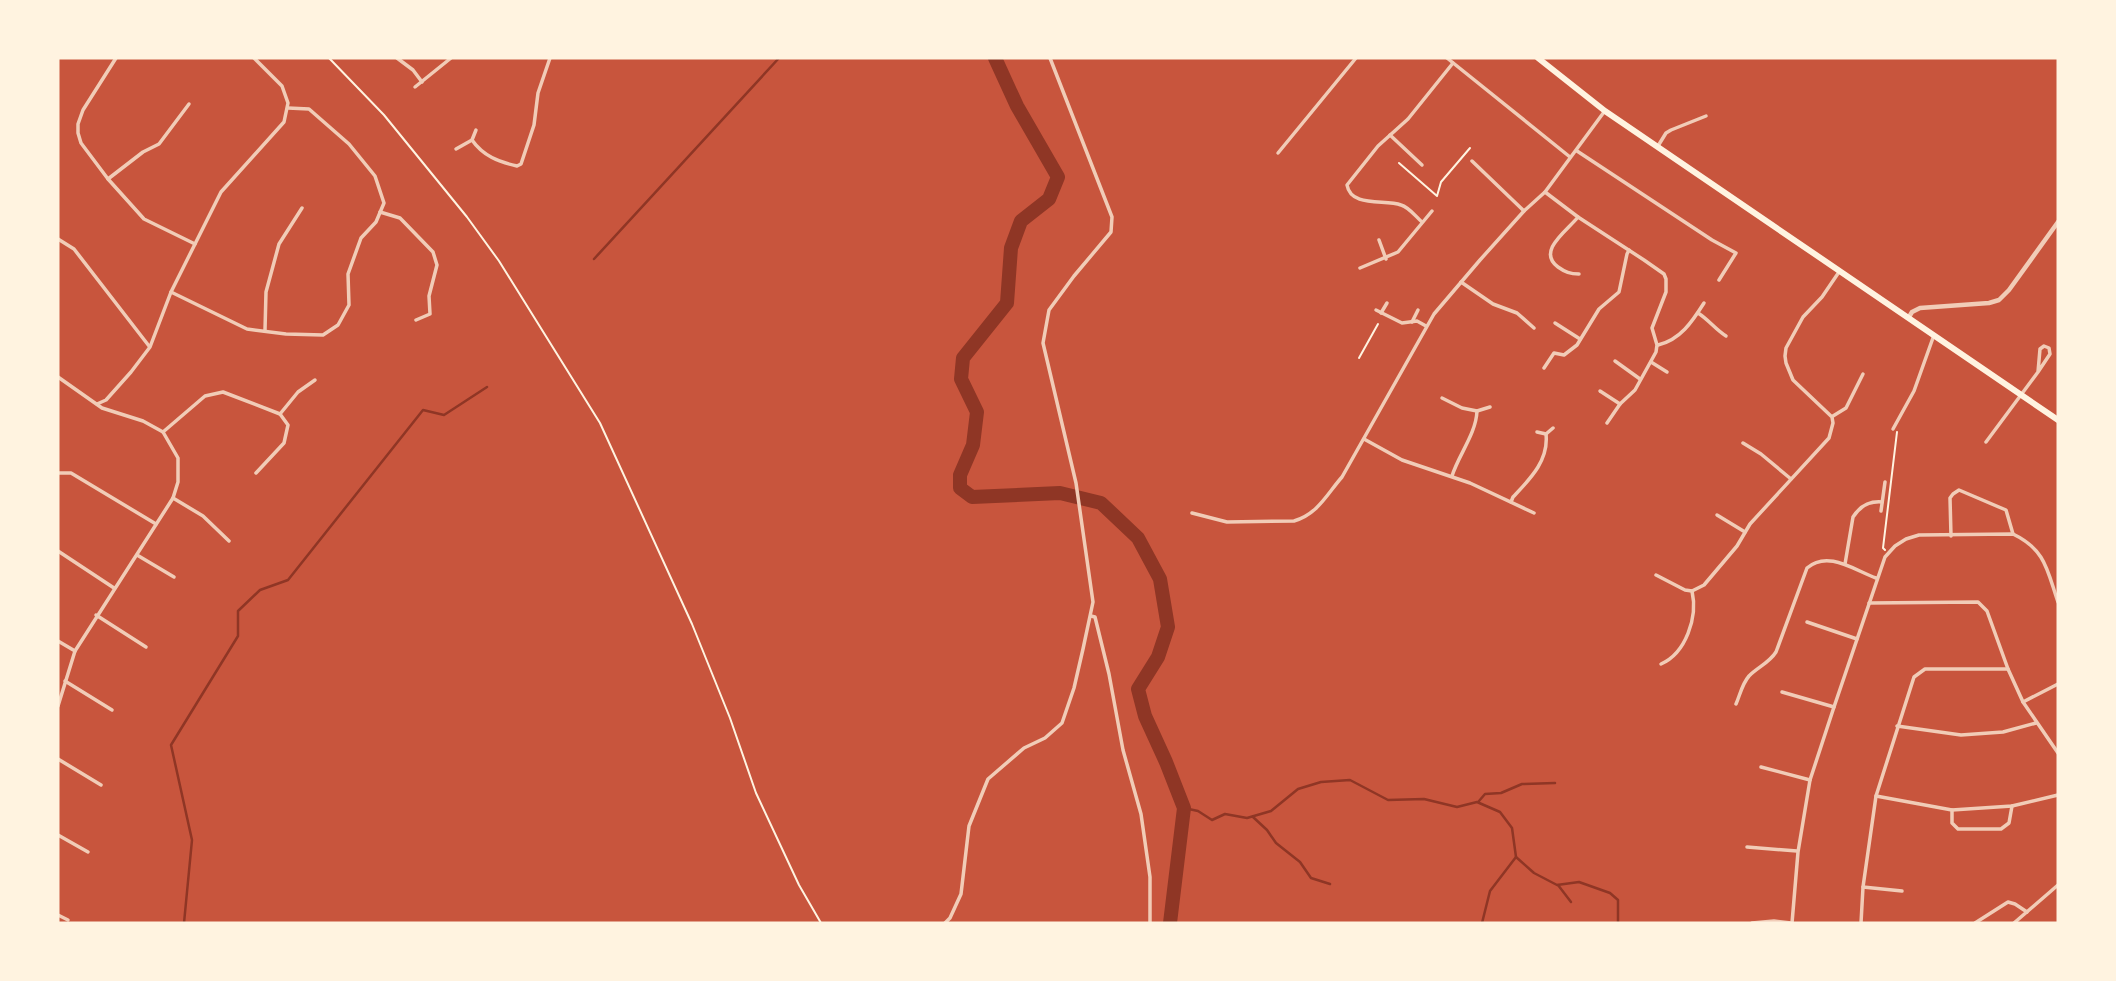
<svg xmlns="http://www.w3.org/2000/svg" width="2116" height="981" font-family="Literata,serif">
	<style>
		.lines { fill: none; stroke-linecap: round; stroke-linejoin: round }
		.stream { stroke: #8f3625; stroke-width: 2.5 }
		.river { stroke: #8f3625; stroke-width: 14 }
		.path { stroke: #fff3e0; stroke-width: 2 }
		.minor { stroke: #f1ccb7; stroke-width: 3.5 }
		.tertiary { stroke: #f1ccb7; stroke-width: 4.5 }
		.trunk { stroke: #fff3e0; stroke-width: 6 }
	</style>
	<rect width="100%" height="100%" fill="#c8553d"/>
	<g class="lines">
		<g class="stream">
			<polyline points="594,259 779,58"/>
			<polyline points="1479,801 1485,794 1501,793 1522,784 1555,783"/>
			<polyline points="1184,808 1198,811 1212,820 1225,814 1247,818 1271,811 1298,789 1321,782 1350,780 1388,800 1424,799 1457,807 1477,802 1500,812 1512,828 1516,857 1534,873 1557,885 1579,882 1610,893 1618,900 1618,923"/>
			<polyline points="1253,817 1267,830 1276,843 1300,862 1311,878 1330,884"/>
			<polyline points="1558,885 1571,902"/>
			<polyline points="184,923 192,840 171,745 238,636 238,611 260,590 288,580 423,410 444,415 487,387"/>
			<polyline points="1482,923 1490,891 1516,857"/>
		</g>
		<polyline class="river" points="995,58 1017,106 1058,177 1049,199 1021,221 1011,248 1007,303 963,358 961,379 977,412 973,445 960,475 960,488 972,497 1060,493 1101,503 1138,538 1160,579 1168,627 1158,657 1138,689 1145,716 1166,762 1184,808 1170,923"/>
		<g class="path">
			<polyline points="329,58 384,115 467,217 499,261 600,423 692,624 730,718 756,793 799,885 821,923"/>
			<polyline points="1399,163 1437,196 1441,182 1470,148"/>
			<polyline points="1359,358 1378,324"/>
			<polyline points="1885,550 1883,548 1897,432"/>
		</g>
		<g class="minor">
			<polyline points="116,58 83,110 78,124 78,133 81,143 108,179 144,219 195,244"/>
			<polyline points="397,58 413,70 422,82"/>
			<polyline points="1447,58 1570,157"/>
			<polyline points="415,87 451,58"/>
			<polyline points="1390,135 1422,165"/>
			<path d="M 472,140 C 483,156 499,162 517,166 L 521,164 L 534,125 L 538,93 L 550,58"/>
			<polyline points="1658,146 1666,133 1671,130 1706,116"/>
			<polyline points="456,149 472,140 476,130"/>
			<polyline points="1577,151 1712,240 1736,253 1719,280"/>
			<polyline points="1278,153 1356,58"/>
			<polyline points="1472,161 1524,211"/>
			<polyline points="108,179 143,152 159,144 189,104"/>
			<polyline points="1545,192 1578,217 1644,260 1664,274 1666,279 1666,292 1652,328 1657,345 1656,352 1635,390 1620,404 1607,423"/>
			<polyline points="380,212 400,218 433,252 437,265 429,296 430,314 416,320"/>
			<path d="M 1578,217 C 1568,230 1536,251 1558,267 C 1565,272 1570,274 1579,274"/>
			<path d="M 1422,222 C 1416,217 1409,207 1401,205 C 1385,199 1351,208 1347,185 L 1378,146 L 1408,119 L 1453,63"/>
			<polyline points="58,239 74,249 149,346"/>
			<polyline points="1379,240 1386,259"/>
			<polyline points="1360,268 1398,252 1432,211"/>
			<polyline points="1461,282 1493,304 1517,313 1534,328"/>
			<polyline points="171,292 247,329 286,334 323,335 338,325 349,305 348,274 361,238 376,222 384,203 375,176 349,144 309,109 288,108"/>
			<polyline points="1376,310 1402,323 1417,321 1426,326"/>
			<polyline points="1381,313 1387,303"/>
			<path d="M 1698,313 C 1709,320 1715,329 1726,336"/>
			<polyline points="1412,322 1418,310"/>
			<polyline points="1555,323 1580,339"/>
			<polyline points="265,330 266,292 279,244 302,208"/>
			<path d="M 1658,345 C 1680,340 1692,322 1704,303"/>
			<polyline points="1615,361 1640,379"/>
			<polyline points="1651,362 1667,372"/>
			<polyline points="1544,368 1554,353 1564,355 1577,345 1599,309 1619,292 1627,254 1629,250"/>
			<polyline points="58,377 102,408 143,421 163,432 178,458 178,482 173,498 75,651 58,706"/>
			<polyline points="1600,391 1620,404"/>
			<path d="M 1442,398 L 1462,408 L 1477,411 C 1476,434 1459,454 1452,476"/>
			<polyline points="97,404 106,400 131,372 150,347 171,292 221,192 284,122 288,103 282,86 254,58"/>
			<polyline points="1477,411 1490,407"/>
			<polyline points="280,414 298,392 315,380"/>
			<polyline points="1833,416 1846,408 1863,374"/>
			<polyline points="1893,429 1914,391 1934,335"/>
			<polyline points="163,432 205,396 223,392 280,414 288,425 284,443 256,473"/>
			<polyline points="1537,432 1546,434"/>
			<polyline points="1364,439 1402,460 1470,483 1534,513"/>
			<polyline points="1986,442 2038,372 2040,349 2044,346 2049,348 2050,354 2038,372"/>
			<polyline points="1743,443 1761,454 1791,479"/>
			<polyline points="58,473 71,473 156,524"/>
			<polyline points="173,498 203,516 229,541"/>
			<path d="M 1511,502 L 1513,497 C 1529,480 1549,461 1546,434 L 1553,428"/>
			<polyline points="1881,511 1885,482"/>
			<path d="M 1192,513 L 1227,522 L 1294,521 C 1318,514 1327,494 1342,477 L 1434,314 L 1480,260 L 1524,211 L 1545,192 L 1604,112"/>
			<polyline points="1717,515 1745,532"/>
			<polyline points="1951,536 1950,498 1953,494 1959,490 2006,510 2013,534"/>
			<polyline points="58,551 114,588"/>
			<polyline points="137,555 174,577"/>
			<path d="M 1845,564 L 1853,517 C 1860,506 1870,501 1882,502"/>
			<polyline points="1656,575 1685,590 1692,591 1704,585 1737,546 1750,524 1829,438 1833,423 1832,417 1793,380 1786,363 1785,356 1786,348 1803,317 1822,297 1839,272"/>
			<polyline points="1869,603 1978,602 1987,611 2008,669 2023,702 2058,753"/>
			<polyline points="96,615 146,647"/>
			<polyline points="1091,616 1095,617 1109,674 1123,750 1141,814 1150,877 1150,923"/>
			<polyline points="1807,622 1857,639"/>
			<polyline points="58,641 75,651"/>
			<path d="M 1661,664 C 1686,653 1698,617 1692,591"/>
			<polyline points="65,681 112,710"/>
			<polyline points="1782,692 1834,707"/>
			<polyline points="2023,702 2058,684"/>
			<path d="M 1736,704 C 1740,695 1742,684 1749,676 C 1758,667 1769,663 1776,652 L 1807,568 C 1828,550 1854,570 1876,578"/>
			<polyline points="1897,726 1961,735 2003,732 2036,723"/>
			<polyline points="58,759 101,785"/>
			<polyline points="1761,767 1810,780"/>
			<polyline points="1876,796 1952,810 2012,806 2058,795"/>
			<polyline points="1952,810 1952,823 1958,829 2001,829 2009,823 2012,806"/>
			<polyline points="58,835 88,852"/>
			<polyline points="1747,847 1797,851"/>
			<polyline points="1863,887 1902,891"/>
			<polyline points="58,915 68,920"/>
			<polyline points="945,923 950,918 961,894 969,826 988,779 1024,748 1045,738 1062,723 1074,688 1083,649 1093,602 1076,483 1043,343 1049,310 1074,276 1111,232 1112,217 1050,58"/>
			<polyline points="1752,923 1774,921 1791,923"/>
			<path d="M 1792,923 L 1798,852 L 1810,780 L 1834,707 L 1885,557 L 1895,546 L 1906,539 L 1919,535 L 2013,534 C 2046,550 2047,570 2058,602"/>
			<polyline points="1861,923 1863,887 1876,796 1914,677 1925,669 2008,669"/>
			<polyline points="1975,923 2008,902 2015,904 2027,912"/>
			<polyline points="2014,923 2058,885"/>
		</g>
		<polyline class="tertiary" points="1909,317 1912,312 1920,308 1989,303 1999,300 2009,290 2058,222"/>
		<polyline class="trunk" points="1538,58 1605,111 2058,420"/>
	</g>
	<rect width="2116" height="981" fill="none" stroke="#fff3e0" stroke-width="119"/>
</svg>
